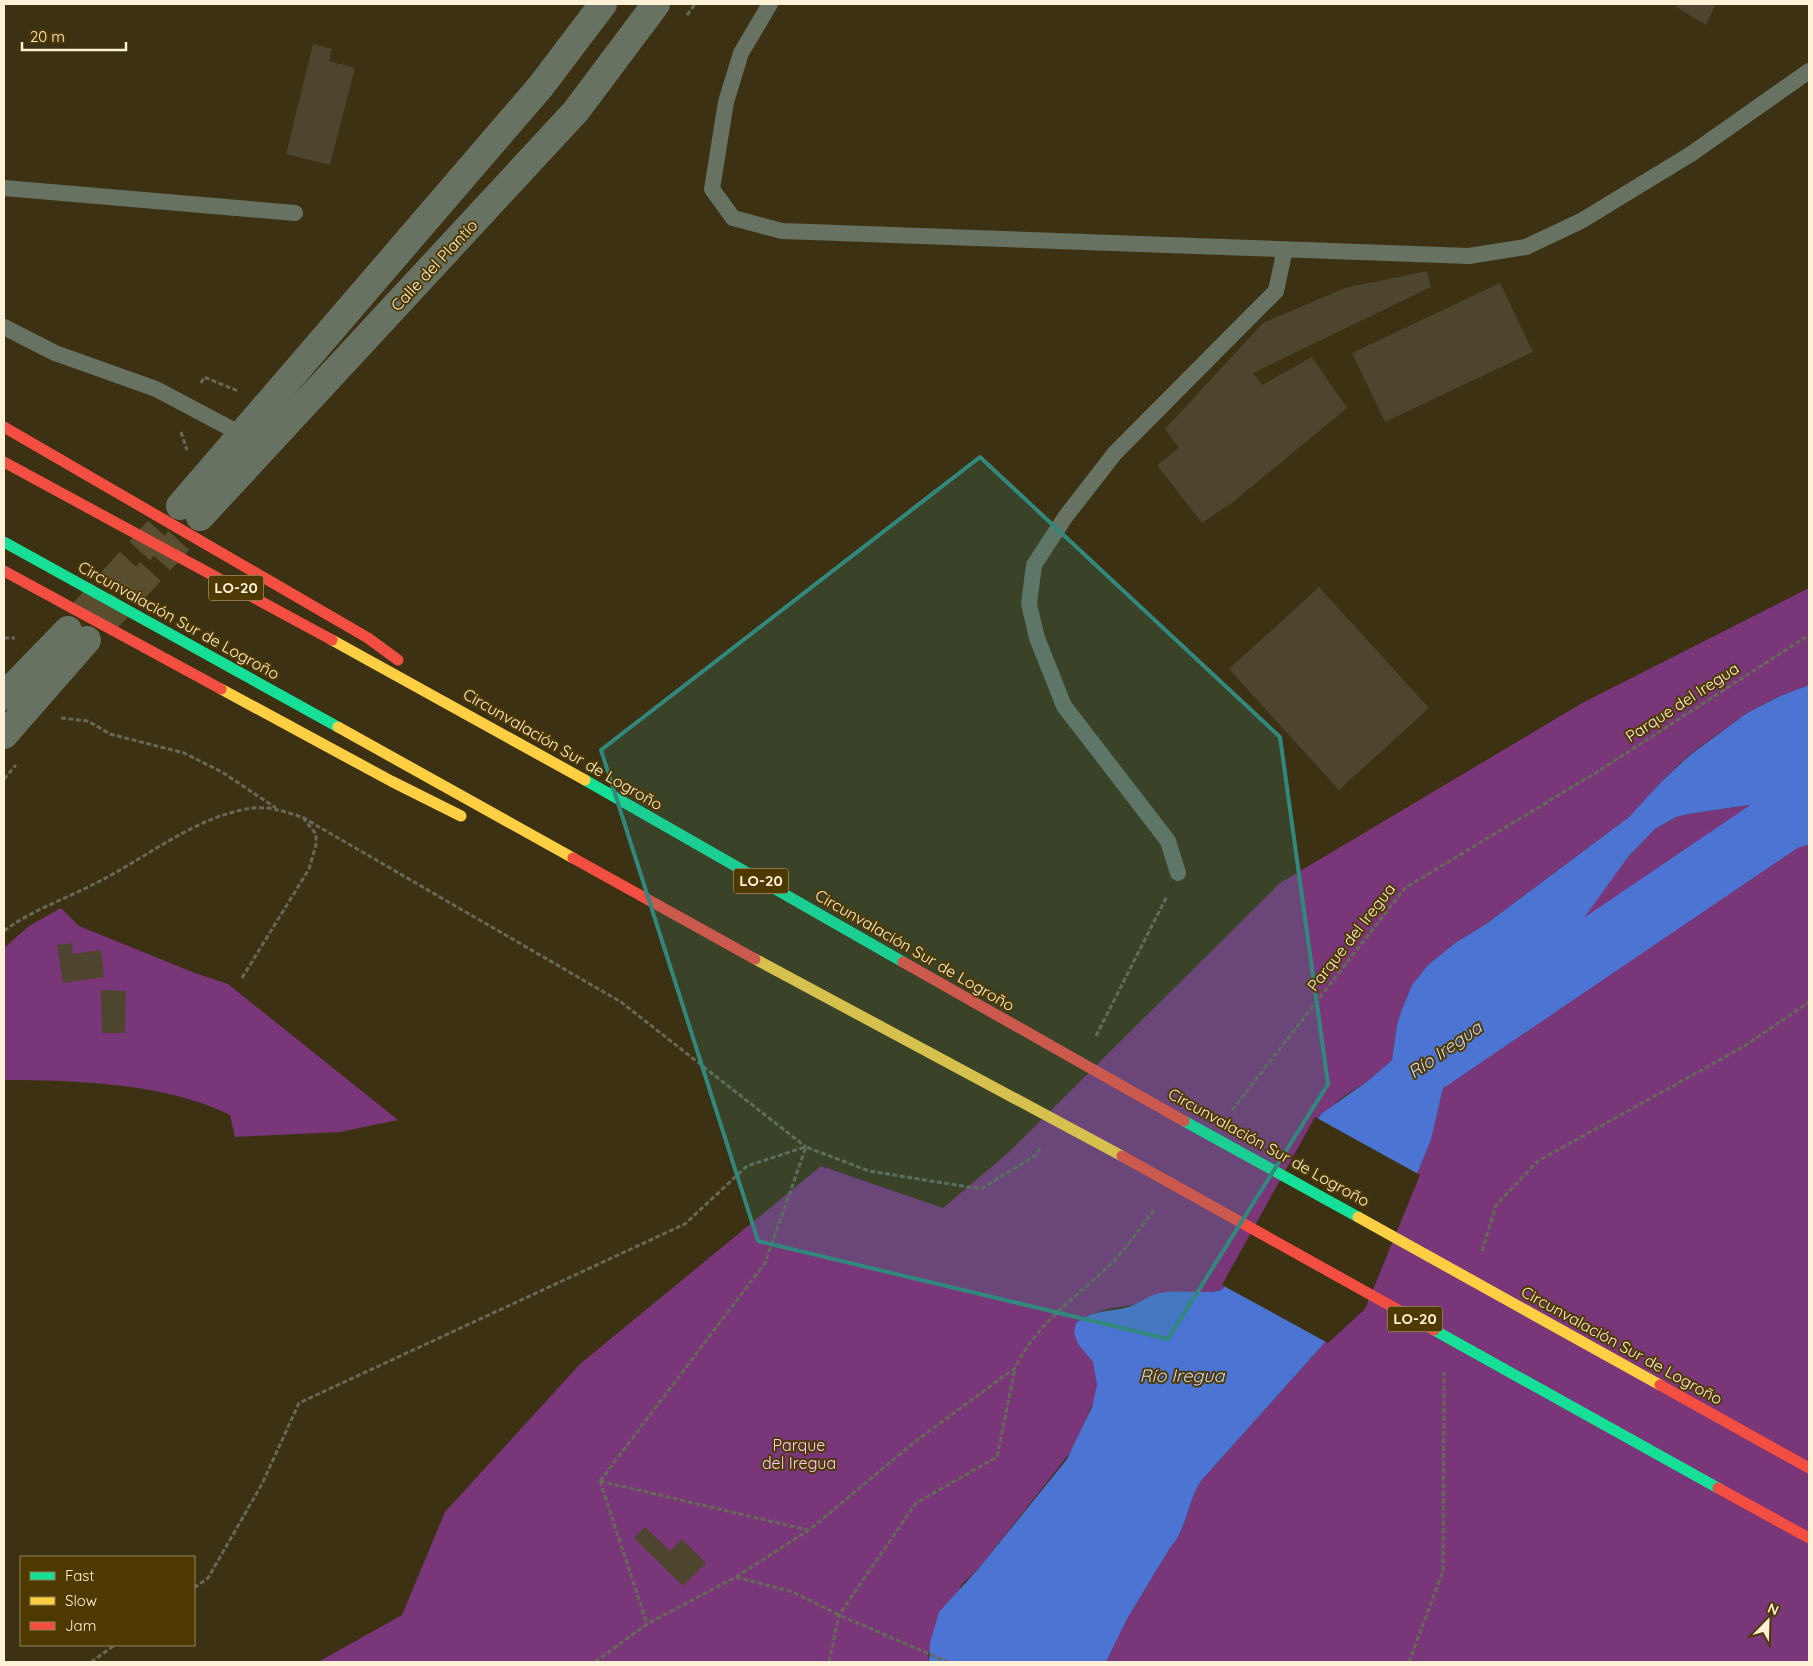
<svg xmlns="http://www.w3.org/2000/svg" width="1813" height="1666" font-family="Quicksand,sans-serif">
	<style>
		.green { fill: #793678 }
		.water { fill: #4c74d2 }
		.pier { fill: #3c3112 }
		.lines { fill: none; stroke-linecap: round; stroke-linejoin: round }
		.river { stroke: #4c74d2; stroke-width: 62 }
		.building { fill: #4e452e }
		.street-tunnel { stroke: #594e30; stroke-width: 28; stroke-dasharray: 28 14; stroke-linecap: butt }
		.path { stroke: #666958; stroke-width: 3; stroke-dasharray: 5 2.5; stroke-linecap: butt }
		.lane { stroke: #687262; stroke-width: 16 }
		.street { stroke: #687262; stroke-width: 28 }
		.fast { stroke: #16e098; stroke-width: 11 }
		.slow { stroke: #ffcf43; stroke-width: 11 }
		.jam { stroke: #f24e42; stroke-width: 11 }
		.marked { fill: #33887e; fill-opacity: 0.2; stroke: #33887e; stroke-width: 4; stroke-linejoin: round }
		.labels { text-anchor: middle; stroke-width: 4; stroke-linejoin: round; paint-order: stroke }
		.shield { fill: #4e3901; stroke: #c9ba97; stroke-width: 1 }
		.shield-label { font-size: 15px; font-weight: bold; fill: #fef1d7 }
		.street-label { font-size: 16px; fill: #fef1d7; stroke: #4e3901 }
		.park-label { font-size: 16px; fill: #fbcefd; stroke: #4e3901 }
		.water-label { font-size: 18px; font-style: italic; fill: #cddaf5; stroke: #4e3901 }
	</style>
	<rect width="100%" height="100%" fill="#3c3112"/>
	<g class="green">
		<polygon points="1809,588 1809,685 1780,696 1747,713 1689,755 1661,782 1629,817 1486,924 1455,943 1428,965 1412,985 1402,1009 1397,1024 1392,1060 1369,1080 1340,1099 1314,1123 1222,1290 1107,1309 1087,1316 1076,1323 1078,1344 1093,1361 1097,1384 1096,1396 1073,1449 979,1568 962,1584 928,1654 929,1662 318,1662 402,1615 445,1512 580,1364 821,1166 943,1208 1009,1152 1280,883 1584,702"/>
		<path d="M 1809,796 L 1809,1662 L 1106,1662 L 1127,1619 L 1170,1548 C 1187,1530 1187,1502 1201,1481 L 1336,1330 L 1362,1307 L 1431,1140 L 1444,1084 L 1458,1065 L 1476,1048 L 1519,989 L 1548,964 L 1628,857 L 1655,829 L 1676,817 L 1689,814 Z"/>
		<path d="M 61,908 L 79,926 L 195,973 L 228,984 L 398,1120 L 340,1132 L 235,1137 L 230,1115 C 166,1083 75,1080 4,1080 L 4,948 L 29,926 Z"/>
	</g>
	<path class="water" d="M 1809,685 L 1809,796 L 1689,814 L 1676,817 L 1655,829 L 1628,857 L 1565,944 L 1519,989 L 1476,1048 L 1458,1065 L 1444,1084 L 1431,1140 L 1362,1307 L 1336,1330 L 1201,1481 C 1187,1502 1187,1530 1170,1548 L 1127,1619 L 1106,1662 L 929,1662 L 930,1643 L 939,1612 L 979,1568 L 1067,1459 L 1092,1407 L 1097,1385 L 1093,1362 L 1078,1344 L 1074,1333 L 1076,1323 C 1096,1308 1111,1313 1131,1306 C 1141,1302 1150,1295 1160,1293 C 1181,1289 1202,1295 1222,1290 L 1321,1114 L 1369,1080 L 1392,1060 L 1397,1024 L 1402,1009 L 1412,985 L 1428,965 L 1455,943 L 1486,924 L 1629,817 L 1661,782 L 1690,755 L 1747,713 L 1780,696 Z"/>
	<polygon class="pier" points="1315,1117 1420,1175 1365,1309 1328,1343 1222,1285"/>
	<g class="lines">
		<polyline class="river" points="1431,1059 1785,819 1809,812"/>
	</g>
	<g class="building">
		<polygon points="1678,4 1716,4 1706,25 1676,7"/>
		<polygon points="313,44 332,49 329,61 355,68 330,165 286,154"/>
		<polygon points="1427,271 1431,287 1253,373 1262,385 1312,357 1347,408 1233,502 1202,523 1157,465 1179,448 1165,429 1263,323 1345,288"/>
		<polygon points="1500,283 1533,352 1385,422 1352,353"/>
		<polygon points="1319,587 1429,708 1339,790 1229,669"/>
		<polygon points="72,943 73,954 101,950 104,977 63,983 57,945"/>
		<polygon points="101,990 126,991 125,1033 102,1033"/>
		<polygon points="645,1527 670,1551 682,1539 706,1563 683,1586 634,1538"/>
	</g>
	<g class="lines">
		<g class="street-tunnel">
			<polyline points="83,613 164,524"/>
			<polyline points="103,623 184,535"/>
		</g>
		<g class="path">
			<polyline points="687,15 695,4"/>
			<polyline points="201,383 204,377 238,391"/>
			<polyline points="181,432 187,450"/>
			<polyline points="4,638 15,638"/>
			<polyline points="61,718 88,721 110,734 184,753 222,772 276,808"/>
			<polyline points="4,779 16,765"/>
			<path d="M 4,931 C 32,910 63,900 94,884 C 145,859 190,820 246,809 C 266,805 283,811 302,817 L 621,1002 L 806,1147"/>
			<polyline points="242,978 309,869 316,845 316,834 304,819"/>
			<polyline points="1096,1036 1167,896"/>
			<polyline points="1232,1110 1405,888 1597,772 1809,635"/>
			<polyline points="1482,1251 1496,1205 1538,1161 1743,1047 1809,1002"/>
			<polyline points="600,1481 765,1263 806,1147 869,1171 981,1189 1036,1155 1041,1147"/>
			<polyline points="600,1481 808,1530"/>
			<polyline points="600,1481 647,1624"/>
			<polyline points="736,1577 793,1592 839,1615 948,1662"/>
			<polyline points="194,1588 208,1578 262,1484 299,1403 685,1224 747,1166 805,1147"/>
			<polyline points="91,1662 115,1645"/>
			<path d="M 595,1662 L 647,1624 L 736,1577 L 809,1530 L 917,1440 L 1015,1368 C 1039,1318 1086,1292 1121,1253 C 1133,1239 1143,1224 1154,1210"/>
			<polyline points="829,1662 839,1615 916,1503 997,1457 1015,1368"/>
			<polyline points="1409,1662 1443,1571 1444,1372"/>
		</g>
		<g class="lane">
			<polyline points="770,4 741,53 726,102 712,189 733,218 782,231 1469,256 1526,247 1581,221 1691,154 1809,71"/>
			<polyline points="4,188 295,213"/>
			<polyline points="4,327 55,353 156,389 241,434"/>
			<polyline points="1178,873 1168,841 1064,706 1037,638 1029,604 1034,565 1066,516 1115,453 1276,291 1285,249"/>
		</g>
		<g class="street">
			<polyline points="180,506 541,86 603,4"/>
			<polyline points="200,517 576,111 656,4"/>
			<polyline points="4,696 68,630"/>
			<polyline points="4,735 87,640"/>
		</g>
		<g class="fast">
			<polyline points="4,542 338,727"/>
			<polyline points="585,780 903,962"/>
			<polyline points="1184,1121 1358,1217"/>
			<polyline points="1434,1330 1718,1488"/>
		</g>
		<g class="slow">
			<polyline points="332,640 585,780"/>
			<polyline points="221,689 391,781 461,816"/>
			<polyline points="338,727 573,858"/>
			<polyline points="755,959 1122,1156"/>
			<polyline points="1358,1217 1660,1385"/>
		</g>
		<g class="jam">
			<polyline points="4,427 368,638 398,660"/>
			<polyline points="4,462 332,640"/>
			<polyline points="4,571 221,689"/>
			<polyline points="573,858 755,959"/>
			<polyline points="903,962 1184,1121"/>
			<polyline points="1122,1156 1434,1330"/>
			<polyline points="1660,1385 1809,1468"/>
			<polyline points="1718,1488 1809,1538"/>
		</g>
	</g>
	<path class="marked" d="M 980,457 L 1280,737 L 1328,1084 L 1168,1339 L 758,1241 L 601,750 Z"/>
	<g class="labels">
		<g class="shield">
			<rect x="208.5" y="575.5" width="55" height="25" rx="4"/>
			<rect x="733.5" y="868.5" width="55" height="25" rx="4"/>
			<rect x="1387.5" y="1306.5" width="55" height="25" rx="4"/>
		</g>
		<g class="shield-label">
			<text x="236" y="593">LO-20</text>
			<text x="761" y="886">LO-20</text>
			<text x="1415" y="1324">LO-20</text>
		</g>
		<g class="street-label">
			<text transform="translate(434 265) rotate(-47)" y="6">Calle del Plantío</text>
			<text transform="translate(179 620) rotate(29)" y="6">Circunvalación Sur de Logroño</text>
			<text transform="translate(1682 702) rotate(-33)" y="6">Parque del Iregua</text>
			<text transform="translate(563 749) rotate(30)" y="6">Circunvalación Sur de Logroño</text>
			<text transform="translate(1351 937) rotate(-52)" y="6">Parque del Iregua</text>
			<text transform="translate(915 950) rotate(30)" y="6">Circunvalación Sur de Logroño</text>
			<text transform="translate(1269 1147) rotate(29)" y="6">Circunvalación Sur de Logroño</text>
			<text transform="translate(1622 1345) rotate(29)" y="6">Circunvalación Sur de Logroño</text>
		</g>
		<g class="park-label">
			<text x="799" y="1451">Parque<tspan x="799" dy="18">del Iregua</tspan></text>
		</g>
		<g class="water-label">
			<text transform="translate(1445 1050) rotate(-35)" y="6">Río Iregua</text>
			<text x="1182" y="1382">Río Iregua</text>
		</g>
	</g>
	<rect width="1813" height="1666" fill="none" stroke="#fef1d7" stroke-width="10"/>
	<rect x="20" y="1556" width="175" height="90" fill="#4e3901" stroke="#948357"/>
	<rect x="30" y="1572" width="25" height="8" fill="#16e098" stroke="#948357"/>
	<text x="65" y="1581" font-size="15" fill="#fef1d7">Fast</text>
	<rect x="30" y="1597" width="25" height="8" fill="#ffcf43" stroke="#948357"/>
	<text x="65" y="1606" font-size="15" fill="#fef1d7">Slow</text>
	<rect x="30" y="1622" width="25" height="8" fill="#f24e42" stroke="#948357"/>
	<text x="65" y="1631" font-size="15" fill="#fef1d7">Jam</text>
	<g transform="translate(1768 1621) rotate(23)" stroke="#4e3901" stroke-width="4" paint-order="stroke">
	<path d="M0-4L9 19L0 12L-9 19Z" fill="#fef1d7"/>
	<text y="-8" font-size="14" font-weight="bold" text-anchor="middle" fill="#fef1d7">N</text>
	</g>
	<path d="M22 42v8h104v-8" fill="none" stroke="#fef1d7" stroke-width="2.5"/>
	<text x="30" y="42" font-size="15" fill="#fef1d7" stroke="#4e3901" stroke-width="4" paint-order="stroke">20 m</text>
</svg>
